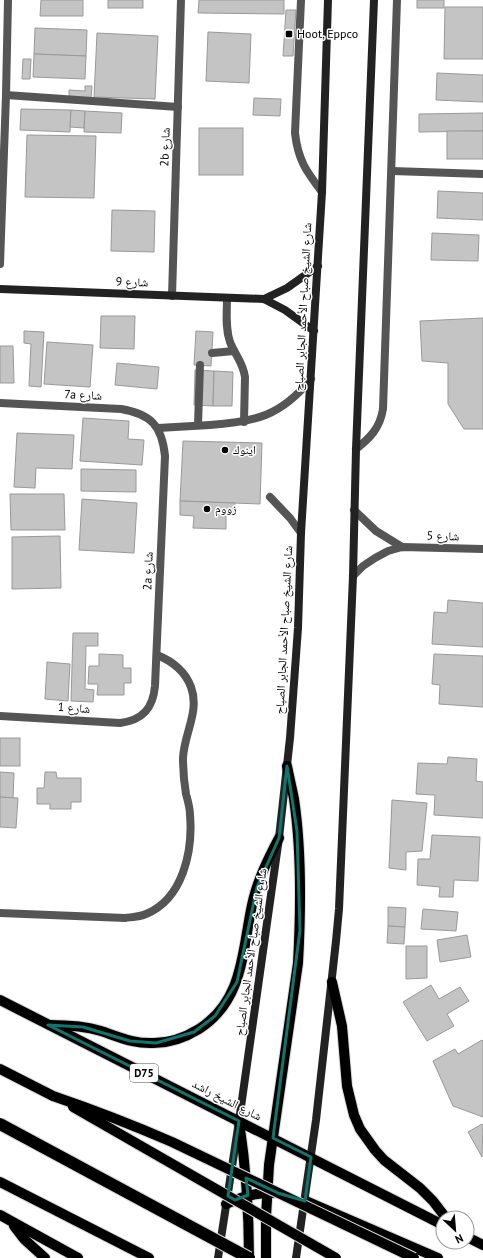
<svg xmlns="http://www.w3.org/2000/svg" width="483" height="1258" font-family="'PT Sans','Noto Naskh Arabic',sans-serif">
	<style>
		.building { fill: #c4c4c4; stroke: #999 }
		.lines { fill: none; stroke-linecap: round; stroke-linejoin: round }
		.primary-casing { stroke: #dbdbdb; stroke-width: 12 }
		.lane { stroke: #555; stroke-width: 8 }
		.street { stroke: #555; stroke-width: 8 }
		.secondary { stroke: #222; stroke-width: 8 }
		.primary { stroke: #000; stroke-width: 10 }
		.primary-bridge-casing { stroke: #dbdbdb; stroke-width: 12; stroke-linecap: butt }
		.highway-bridge-casing { stroke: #dbdbdb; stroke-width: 14; stroke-linecap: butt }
		.primary-bridge { stroke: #000; stroke-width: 10 }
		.highway-bridge { stroke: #000; stroke-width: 12 }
		.marked { fill: none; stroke: #0f766e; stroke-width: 3; stroke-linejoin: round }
		.poi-dot { fill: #000; stroke: #fff; stroke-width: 1.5 }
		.labels { text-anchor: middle; stroke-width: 3; stroke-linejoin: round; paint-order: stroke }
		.shield { fill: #fff; stroke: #4c4c4c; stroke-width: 1 }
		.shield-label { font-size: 11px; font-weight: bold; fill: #000 }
		.poi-label { font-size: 12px; fill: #000; stroke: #fff; text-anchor: start }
		.street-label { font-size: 12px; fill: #000; stroke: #fff }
	</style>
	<rect width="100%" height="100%" fill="#fff"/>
	<g class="building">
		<polygon points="41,0 83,0 83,16 40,16"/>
		<rect x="108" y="0" width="35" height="8"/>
		<polygon points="199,0 284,0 284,14 198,13"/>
		<rect x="417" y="0" width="27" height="8"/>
		<polygon points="445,7 483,7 483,59 444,59"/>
		<polygon points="286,10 296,10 293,56 283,56"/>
		<polygon points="35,28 87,30 86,56 34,54"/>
		<polygon points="208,32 251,34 249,83 206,81"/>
		<polygon points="97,33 158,36 155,99 94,97"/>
		<polygon points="34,54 86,56 85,79 33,77"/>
		<polygon points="23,59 31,59 30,79 22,79"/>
		<polygon points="437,73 483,75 483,102 436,100"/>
		<polygon points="85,86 92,86 91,99 69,98 69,90 85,91"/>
		<polygon points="254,98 281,99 280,116 253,115"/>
		<polygon points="21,109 71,110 70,132 20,130"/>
		<polygon points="71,110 85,111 84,128 70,127"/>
		<polygon points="85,111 122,113 121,133 84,132"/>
		<polygon points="483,113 483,131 419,132 419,114"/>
		<rect x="199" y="128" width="44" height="47"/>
		<rect x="447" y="131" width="36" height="28"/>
		<polygon points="27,135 96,136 94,198 25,197"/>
		<polygon points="438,191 483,193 483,220 437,218"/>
		<polygon points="112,210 155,211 154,252 111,251"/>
		<polygon points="432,233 479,235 478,261 431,260"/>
		<polygon points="101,316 135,316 134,349 100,348"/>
		<polygon points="483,318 483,429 464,429 448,404 448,363 422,361 420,321"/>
		<polygon points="24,331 44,332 41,387 29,386 31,344 24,343"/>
		<polygon points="196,331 213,332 211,366 194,365"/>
		<polygon points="47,342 93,345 90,387 44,384"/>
		<polygon points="0,346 13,346 14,383 0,383"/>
		<polygon points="117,363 159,367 157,389 115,385"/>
		<polygon points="195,370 214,371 213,406 194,405"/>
		<polygon points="214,371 233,372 232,406 213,406"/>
		<polygon points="83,418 129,421 128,439 144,440 142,465 80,461"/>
		<polygon points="17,433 74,435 72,469 36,468 35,488 14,487"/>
		<polygon points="183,441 262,443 260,504 180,501"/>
		<polygon points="81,469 136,470 136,492 81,491"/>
		<polygon points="10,494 64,494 65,530 11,530"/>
		<polygon points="82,499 137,503 134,553 79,550"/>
		<polygon points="180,501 235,503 234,515 226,515 226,529 193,528 194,516 180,515"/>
		<polygon points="60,536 61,588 12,589 12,537"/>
		<polygon points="448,600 483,603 483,647 432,644 434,612 447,613"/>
		<polygon points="73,633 98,633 98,646 86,646 85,689 94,690 93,702 71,701"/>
		<polygon points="99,654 123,655 123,668 131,668 131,683 124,683 124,695 97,695 98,684 88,684 89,666 99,666"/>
		<polygon points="434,654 483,656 483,707 439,704 440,685 432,684"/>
		<polygon points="47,662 70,664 68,701 45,699"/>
		<rect x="0" y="738" width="20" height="28"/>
		<polygon points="448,757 477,759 476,781 483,782 483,818 434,815 435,795 416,794 418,763 447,764"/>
		<polygon points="0,772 14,773 13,798 0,797"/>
		<polygon points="45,772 56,772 57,778 81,778 81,802 71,802 71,809 50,809 50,804 37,804 37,788 44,788"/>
		<polygon points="0,797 18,798 16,828 0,827"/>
		<polygon points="392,800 427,803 422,851 406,852 406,870 389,868"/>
		<polygon points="432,835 480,837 478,881 454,880 453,897 439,897 440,887 417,885 418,859 430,859"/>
		<polygon points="388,907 406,908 405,927 388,926"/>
		<polygon points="423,909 458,912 456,931 421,929"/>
		<polygon points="388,926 405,927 404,944 387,943"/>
		<polygon points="467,935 471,957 440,962 437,940"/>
		<polygon points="406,946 427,946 427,978 406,979"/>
		<polygon points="431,985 439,999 460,987 469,1001 447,1014 454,1026 427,1041 403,1002"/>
		<polygon points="482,1040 483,1041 483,1117 453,1106 433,1061 455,1049 458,1054"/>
		<polygon points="482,1124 483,1125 482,1157 468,1132"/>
	</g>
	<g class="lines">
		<g class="primary-casing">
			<g id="primary">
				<polyline points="332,982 342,1026 347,1086 354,1115 360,1129 375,1150 384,1160 420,1188 433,1201 446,1218"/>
				<polyline points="0,1000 443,1225"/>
				<path d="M 50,1025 C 67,1025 85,1026 101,1031 C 119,1037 134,1044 154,1043 C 170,1043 186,1037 199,1029 C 244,1000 242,951 252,905 C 257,881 268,859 279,838"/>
				<polyline points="0,1069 53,1096"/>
				<path d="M 239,1121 C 246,1167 249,1212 249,1258"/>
				<polyline points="0,1182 149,1258"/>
				<polyline points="306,1201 438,1258"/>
				<path d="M 226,1204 C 241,1197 256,1192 273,1193"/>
				<polyline points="0,1215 78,1258"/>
				<polyline points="14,1226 24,1239 45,1258"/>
				<polyline points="467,1237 483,1245"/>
				<path d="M 266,1258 L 266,1217 L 269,1165 L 298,963 C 301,909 302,853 294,799 C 292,788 289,777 287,766"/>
			</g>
		</g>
		<g class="lane">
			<path d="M 301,0 L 295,133 C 298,160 306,171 322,192"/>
			<polyline points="6,95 178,107"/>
			<path d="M 227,298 C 227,312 225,328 230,342 C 235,355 243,362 245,377 L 244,422"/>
			<polyline points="212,353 234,351"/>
			<polyline points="198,425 200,365"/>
			<path d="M 158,428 C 175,427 192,426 210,425 C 255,422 281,416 311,379"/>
			<polyline points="270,497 290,518 301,533"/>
			<path d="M 0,913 L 125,918 C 132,917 139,917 146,914 C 183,899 193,851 190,815 C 190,808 188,801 186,794 C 184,782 183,771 183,758 C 184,734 200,711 191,687 C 185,671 172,661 157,655"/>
		</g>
		<g class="street">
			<polyline points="392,171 483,174"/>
			<polyline points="0,264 6,95 8,0"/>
			<polyline points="172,296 181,0"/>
			<path d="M 0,403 L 121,409 C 151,414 162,426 165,456 L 155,686 C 153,708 143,720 120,723 L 0,716"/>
			<path d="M 356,449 C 370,438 380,428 383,409 L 397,0"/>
			<polyline points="354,510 376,531 402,547"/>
			<polyline points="353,576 363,566 375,558 388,551 402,547 483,549"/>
		</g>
		<g class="secondary">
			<polyline points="0,289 264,299 285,310 314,331"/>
			<polyline points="264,299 287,288 318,266"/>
			<polyline points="218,1258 239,1121 279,838 290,738 298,628 301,533 322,192 328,0"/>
			<polyline points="296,1258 316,1120 336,941 339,909 353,576 356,449 374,0"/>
		</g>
		<use href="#primary" class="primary"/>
		<g class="primary-bridge-casing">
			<g id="primary-bridge">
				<path d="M 53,1096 C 94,1110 133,1125 172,1142 L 414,1258"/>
				<polyline points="73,1107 336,1258"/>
			</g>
		</g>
		<g class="highway-bridge-casing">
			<polyline id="highway-bridge" points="0,1124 249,1258"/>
		</g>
		<use href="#primary-bridge" class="primary-bridge"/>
		<use href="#highway-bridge" class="highway-bridge"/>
	</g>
	<path class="marked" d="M 287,766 L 297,831 L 300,930 L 273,1138 L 311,1157 L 305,1201 L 278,1193 L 246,1178 L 248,1195 L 235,1200 L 228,1196 L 239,1121 L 48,1025 L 83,1027 L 130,1041 L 156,1043 L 194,1032 L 215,1016 L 237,982 L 257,887 L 279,838 Z"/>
	<g class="poi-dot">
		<rect x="285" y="30" width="8" height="8" rx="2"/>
		<circle cx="225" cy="450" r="4"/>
		<circle cx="207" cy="509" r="4"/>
	</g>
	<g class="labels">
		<rect class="shield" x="130" y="1064" width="28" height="18" rx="3"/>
		<g class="shield-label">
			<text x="144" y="1077">D75</text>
		</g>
		<g class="poi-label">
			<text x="297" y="38">Hoot, Eppco</text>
			<text x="233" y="454">اينوك</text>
			<text x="215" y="513">زووم</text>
		</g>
		<g class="street-label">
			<text transform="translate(165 147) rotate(-88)" y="4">2b شارع</text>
			<text transform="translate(132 282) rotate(2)" y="4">شارع 9</text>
			<text transform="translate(303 307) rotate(-87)" y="4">شارع الشيخ صباح الأحمد الجابر الصباح</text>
			<text transform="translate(83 395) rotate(2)" y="4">7a شارع</text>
			<text transform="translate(443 536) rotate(2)" y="4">شارع 5</text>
			<text transform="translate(148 571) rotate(-88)" y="4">2a شارع</text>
			<text transform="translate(284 630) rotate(-87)" y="4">شارع الشيخ صباح الأحمد الجابر الصباح</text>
			<text transform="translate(74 708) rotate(4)" y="4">شارع 1</text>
			<text transform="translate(251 952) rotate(-82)" y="4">شارع الشيخ صباح الأحمد الجابر الصباح</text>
			<text transform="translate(227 1100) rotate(27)" y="4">شارع الشيخ راشد</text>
		</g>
	</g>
	<g transform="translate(455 1230) rotate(154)"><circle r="19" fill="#ffffff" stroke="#999999"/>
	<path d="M0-3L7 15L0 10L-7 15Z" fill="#000000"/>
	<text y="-6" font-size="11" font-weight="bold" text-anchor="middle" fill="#000000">N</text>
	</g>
</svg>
